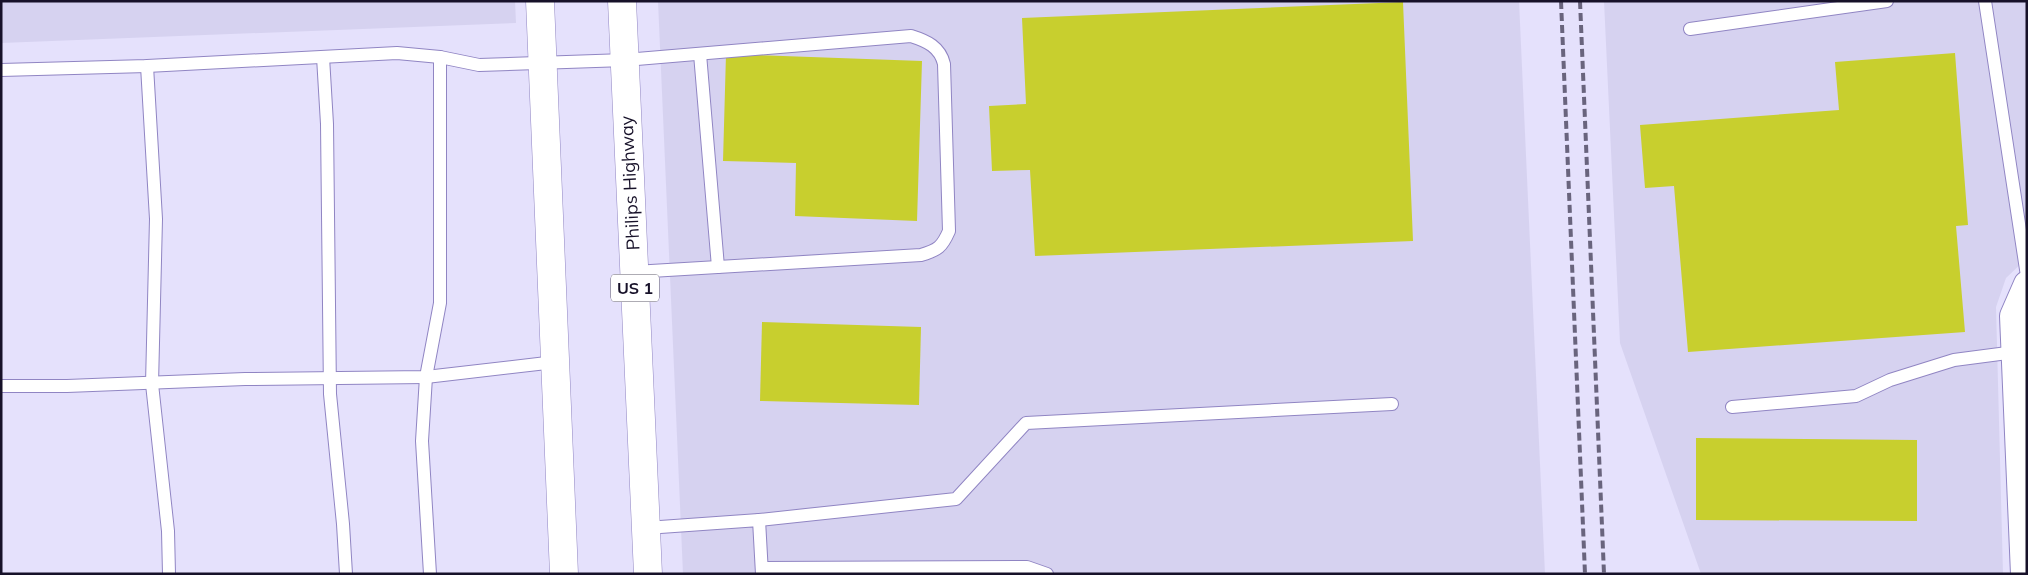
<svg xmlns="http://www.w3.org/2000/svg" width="2028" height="575" font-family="Mulish,sans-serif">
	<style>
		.built { fill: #d6d2f0 }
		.building { fill: #c8cf2e }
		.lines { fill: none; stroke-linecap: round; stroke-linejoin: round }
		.lane-casing { stroke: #9085c3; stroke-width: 14 }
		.street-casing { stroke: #9085c3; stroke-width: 28 }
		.primary-casing { stroke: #9085c3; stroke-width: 29 }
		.lane { stroke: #fff; stroke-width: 12 }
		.street { stroke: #fff; stroke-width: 26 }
		.primary { stroke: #fff; stroke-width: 28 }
		.rail { stroke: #69647d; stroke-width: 4; stroke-dasharray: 8 4; stroke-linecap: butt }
		.labels { text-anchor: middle; stroke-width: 4; stroke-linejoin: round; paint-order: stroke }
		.shield { fill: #fff; stroke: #5d5869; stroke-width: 1 }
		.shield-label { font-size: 16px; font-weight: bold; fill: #171129 }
		.street-label { font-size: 18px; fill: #171129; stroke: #fff }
	</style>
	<rect width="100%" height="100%" fill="#e5e1fc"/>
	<g class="built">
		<polygon points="1,1 515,1 516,23 1,43"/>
		<polygon points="658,1 1519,1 1545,574 683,574"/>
		<polygon points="1604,1 2027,1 2027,258 2006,278 1996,307 2003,574 1701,574 1620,343"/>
	</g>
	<g class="building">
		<polygon points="1403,2 1413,241 1035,256 1030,170 992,171 989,106 1026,104 1022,18"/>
		<polygon points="1955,53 1968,225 1956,226 1965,332 1688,352 1674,186 1645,188 1640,125 1839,110 1835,62"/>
		<polygon points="726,54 922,61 917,221 795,216 796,163 723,161"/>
		<polygon points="762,322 921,327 919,405 760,401"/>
		<polygon points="1696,438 1917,440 1917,521 1696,520"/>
	</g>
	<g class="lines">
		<g class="lane-casing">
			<g id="lane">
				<polyline points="1985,1 2027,276"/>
				<polyline points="1690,29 1887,1"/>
				<polyline points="700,54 718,267"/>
				<polyline points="323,57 327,124 330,394 343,524 346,574"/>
				<polyline points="147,66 156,219 152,384 168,531 169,574"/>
				<path d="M 1,70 L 147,66 L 397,53 L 440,57 L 479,65 L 625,60 L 911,36 C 927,41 940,47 944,64 L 949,231 C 942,247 938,250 921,255 L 634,272"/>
				<polyline points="1,386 67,386 245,379 426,377 555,362"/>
				<polyline points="1732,407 1856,396 1890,380 1954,360 2015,352"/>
				<polyline points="759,520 956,499 1026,423 1392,404"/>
				<polyline points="646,528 759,520 762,574"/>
				<polyline points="762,568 1027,567 1047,574"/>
				<polyline points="430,574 422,441 426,377 440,303 440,57"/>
			</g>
		</g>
		<g class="street-casing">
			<polyline id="street" points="2024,574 2013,316 2027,284"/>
		</g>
		<g class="primary-casing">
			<g id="primary">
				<polyline points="540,1 564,574"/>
				<polyline points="622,1 648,574"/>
			</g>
		</g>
		<use href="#lane" class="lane"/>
		<use href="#street" class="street"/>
		<use href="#primary" class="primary"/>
		<g class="rail">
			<polyline points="1561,1 1585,574"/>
			<polyline points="1580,1 1604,574"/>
		</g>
	</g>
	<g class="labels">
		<rect class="shield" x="611" y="274.5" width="48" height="27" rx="4"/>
		<g class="shield-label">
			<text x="635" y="294">US 1</text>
		</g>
		<g class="street-label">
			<text transform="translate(630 183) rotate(-93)" y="6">Philips Highway</text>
		</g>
	</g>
	<rect width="2028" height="575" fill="none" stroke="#171129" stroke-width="5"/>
</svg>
